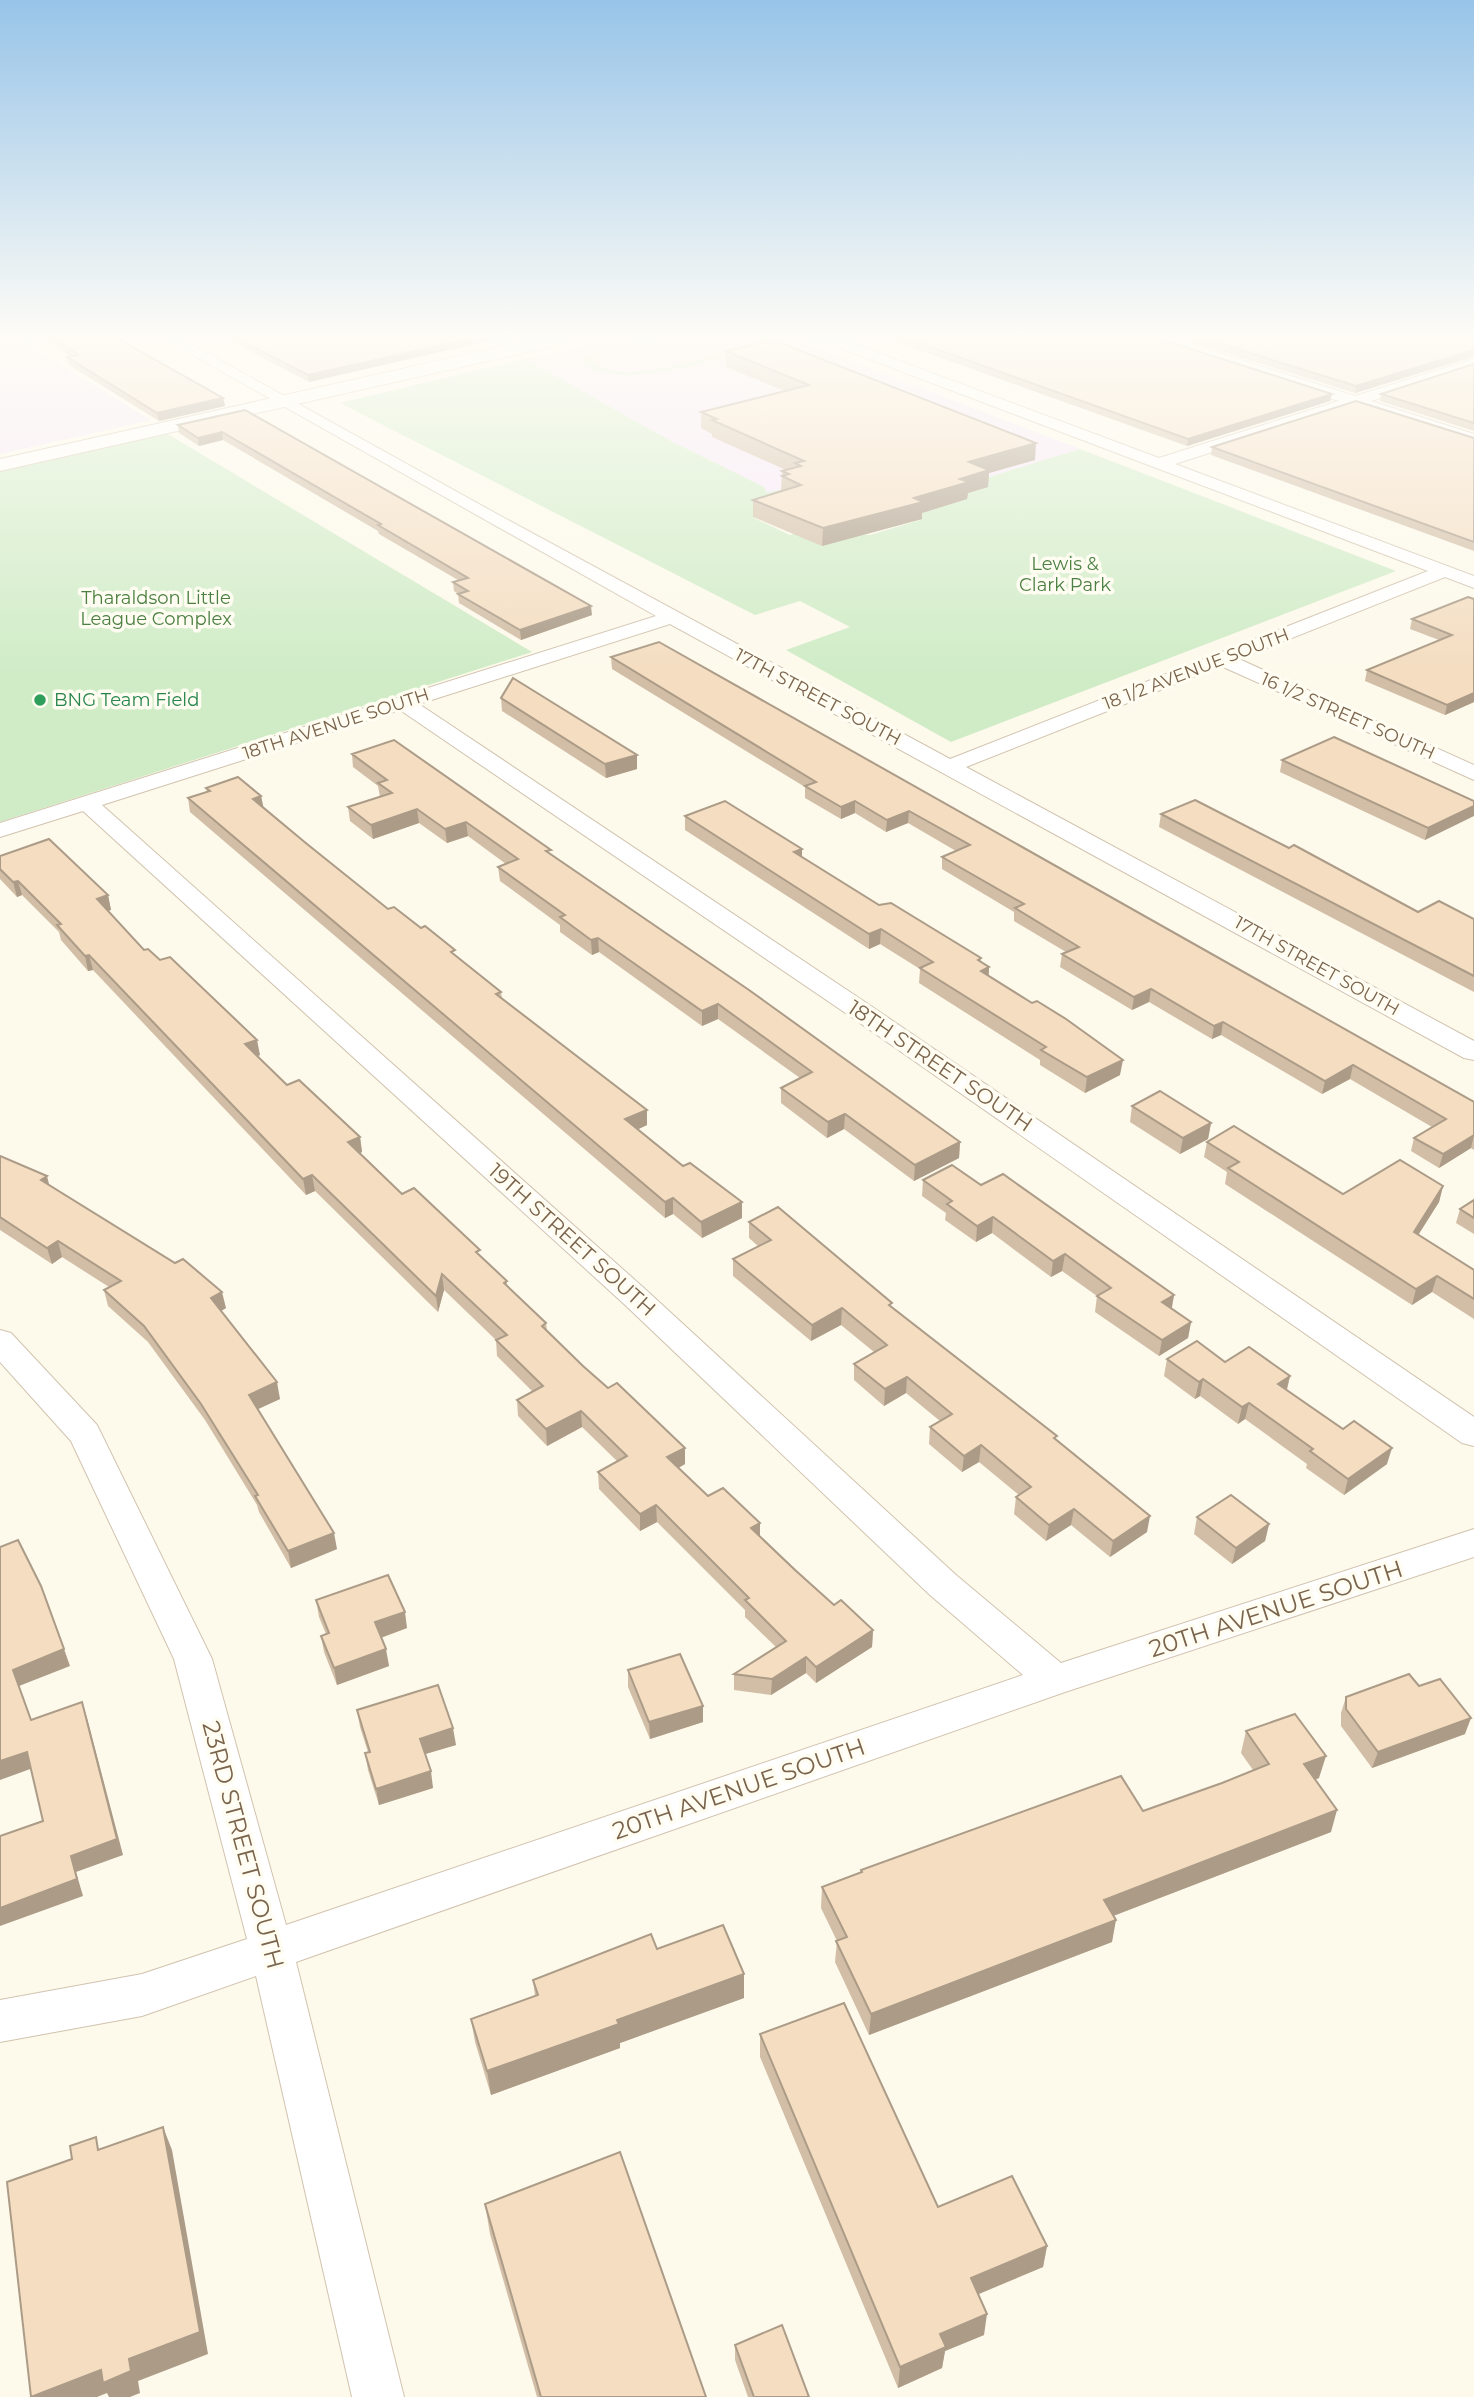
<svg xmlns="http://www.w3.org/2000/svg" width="1474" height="2397" font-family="Montserrat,sans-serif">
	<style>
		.education { fill: #f6e7fa }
		.green { fill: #d0ecc7 }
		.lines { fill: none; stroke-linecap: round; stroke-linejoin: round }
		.street-casing { stroke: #d1c3af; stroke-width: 2 }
		.secondary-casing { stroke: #d4c4ac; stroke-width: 2 }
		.street { fill: #fff; fill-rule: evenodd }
		.secondary { fill: #fff; fill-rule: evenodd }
		.wall { fill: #d2bea6 }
		.shaded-wall { fill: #ab9b87 }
		.building { fill: #f4ddc1; stroke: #ab9b87; stroke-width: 2 }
		.leisure-dot { fill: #2e9e5b; stroke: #fffcf2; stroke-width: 2.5 }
		.labels { text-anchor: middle; stroke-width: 7; stroke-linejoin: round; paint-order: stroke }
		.far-park-label { font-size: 18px; fill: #4b8042; stroke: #fffcf2 }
		.far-street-label { font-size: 18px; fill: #7a644c; stroke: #fffcf2 }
		.far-leisure-label { font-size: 18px; fill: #27864d; stroke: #fffcf2; text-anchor: start }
		.street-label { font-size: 21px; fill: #7a644c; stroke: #fffcf2 }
		.near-street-label { font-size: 24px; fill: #7a644c; stroke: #fffcf2 }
	</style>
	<rect width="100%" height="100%" fill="#fdf9eb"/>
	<g class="education">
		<polygon points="0,336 13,336 151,420 0,454"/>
		<polygon points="626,336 785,336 1080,449 973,482 856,468 767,494 764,487 669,440 525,359"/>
	</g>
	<g class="green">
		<path d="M 662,336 L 677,336 L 607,352 L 596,357 L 594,363 C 623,387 711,355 746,347 L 756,342 L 756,336 L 768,337 L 765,344 L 753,349 C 711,359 620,393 584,363 L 586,356 Z"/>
		<polygon points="525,359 669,440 764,487 767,493 783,489 789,491 754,518 790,535 800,532 870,535 920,520 914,516 956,495 973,482 1080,449 1396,571 951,742 786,650 850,627 800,601 755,615 340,403"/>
		<polygon points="166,433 532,652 0,822 0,471"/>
	</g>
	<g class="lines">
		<g class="street-casing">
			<g id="street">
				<polygon points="159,336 176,336 497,514 950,759 1428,571 816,339 814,336 833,336 1159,458 1339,401 1147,339 1145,336 1165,336 1355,396 1474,359 1474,368 1371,401 1474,434 1474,444 1355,406 1175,464 1474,576 1474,588 1445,577 1239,659 1474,765 1474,780 1221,666 966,767 1474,1041 1474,1060 1464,1058 670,624 419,704 865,1002 1474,1417 1474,1446 1462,1443 847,1014 400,710 102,805 645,1289 956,1575 1061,1663 1474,1529 1474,1557 1065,1692 296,1962 404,2397 352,2397 256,1976 142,2016 0,2042 0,2000 142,1974 247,1939 174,1659 71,1441 0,1362 0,1330 11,1333 97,1425 212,1659 286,1925 1023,1675 930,1595 623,1303 83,811 0,837 0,823 656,616"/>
				<polygon points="483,336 501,336 524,348 522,351 512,351"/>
			</g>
		</g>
		<g class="secondary-casing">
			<polygon id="secondary" points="549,336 581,336 572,342 0,471 0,459"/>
		</g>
		<use href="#street" class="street"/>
		<use href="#secondary" class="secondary"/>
	</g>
	<g class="wall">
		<polygon points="46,336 113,336 223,398 225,406 159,421 69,365 67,357 71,357 51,343 49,337"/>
		<polygon points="221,336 487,336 487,341 309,382"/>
		<polygon points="880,336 1150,336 1332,394 1330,401 1187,446"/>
		<polygon points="1172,336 1474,336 1474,357 1355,393"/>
		<polygon points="726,351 1035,460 989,473 988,487 968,493 967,499 922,513 922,519 822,546 753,517 753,500 781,491 782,471 786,470 712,437 712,434 701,428 701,412 785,391 726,367"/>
		<polygon points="1474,364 1474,431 1380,401 1381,394"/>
		<polygon points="245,410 592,615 521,640 459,603 458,594 454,591 453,582 458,580 379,534 378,531 223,440 199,446 179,433 178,425"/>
		<polygon points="1474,438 1474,551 1211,455 1212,447"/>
		<polygon points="1474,599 1474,702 1445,715 1365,681 1367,670 1439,640 1410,629 1412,619"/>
		<polygon points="611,657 1474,1102 1474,1150 1471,1148 1439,1168 1411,1151 1414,1138 1432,1127 1350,1079 1322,1094 1221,1035 1212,1039 1149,1002 1132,1010 1060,967 1062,954 1066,952 1014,921 1014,912 942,869 942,857 956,851 908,823 886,832 855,813 841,819 805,798 805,787 612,669"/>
		<polygon points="501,698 637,755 637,769 606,778 502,711"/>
		<polygon points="352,754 551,854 960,1142 959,1158 914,1181 844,1129 827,1138 781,1103 781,1088 800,1078 718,1019 702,1026 599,952 592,955 560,932 560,925 500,881 498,867 506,864 468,836 447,843 419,823 373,839 350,821 348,807 380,797 378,786 353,767"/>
		<polygon points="1282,760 1474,801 1425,840 1280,772"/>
		<polygon points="206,788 261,796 263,807 307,844 388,909 456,956 501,992 502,999 647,1110 647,1125 638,1129 683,1166 742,1202 742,1218 702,1238 673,1214 665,1218 190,812 188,798 207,792"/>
		<polygon points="1161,814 1418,912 1474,919 1474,992 1159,827"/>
		<polygon points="685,816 802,857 879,905 981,958 981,962 989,967 989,976 1120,1075 1085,1093 1040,1065 1040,1060 919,983 920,969 880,944 869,949 685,830"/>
		<polygon points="0,856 108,895 111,910 108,911 144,950 260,1055 258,1056 287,1085 360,1137 362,1152 360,1153 402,1194 480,1256 507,1281 507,1286 546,1323 547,1331 685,1464 678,1468 708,1496 760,1536 834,1605 873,1630 872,1647 816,1683 806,1673 771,1695 734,1690 734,1674 776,1647 745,1617 745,1610 657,1522 640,1531 599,1489 598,1472 617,1461 582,1427 547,1446 518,1416 517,1400 533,1392 497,1356 496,1340 444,1290 438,1312 315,1191 306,1195 93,970 88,971 61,940 59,932 22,895 17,897 0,879"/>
		<polygon points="1132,1106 1211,1123 1208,1139 1180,1154 1130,1122"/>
		<polygon points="1207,1142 1343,1194 1443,1186 1439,1202 1418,1235 1474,1270 1474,1319 1432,1292 1412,1305 1225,1184 1227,1172 1204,1157"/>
		<polygon points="0,1156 49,1185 226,1308 221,1311 280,1399 257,1409 337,1549 291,1568 259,1512 257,1505 205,1420 148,1342 108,1306 104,1290 109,1287 62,1257 52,1264 0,1230"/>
		<polygon points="923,1180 981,1185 1174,1295 1172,1308 1191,1322 1188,1338 1159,1356 1095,1312 1097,1296 1062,1271 1051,1277 992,1233 976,1242 945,1220 946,1213 922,1196"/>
		<polygon points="1474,1200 1474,1234 1456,1223 1460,1209"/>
		<polygon points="749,1222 892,1307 1056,1441 1147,1532 1110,1557 1071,1525 1046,1541 1014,1514 1016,1497 1019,1495 979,1462 962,1472 929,1444 930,1427 940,1421 906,1393 884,1406 854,1380 854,1364 874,1352 841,1325 811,1341 733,1276 733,1259 759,1247 749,1238"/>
		<polygon points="1167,1359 1225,1362 1290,1376 1287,1390 1387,1464 1344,1495 1306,1468 1307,1464 1245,1419 1238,1424 1200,1396 1195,1399 1164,1376"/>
		<polygon points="1197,1517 1269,1524 1265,1541 1232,1564 1194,1534"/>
		<polygon points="316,1600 407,1628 381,1638 389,1666 337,1685 324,1652 321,1636 326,1634 319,1617"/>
		<polygon points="628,1670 703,1706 703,1722 650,1739 628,1687"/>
		<polygon points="1346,1697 1465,1734 1372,1768 1341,1726 1341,1713"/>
		<polygon points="357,1710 456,1745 425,1754 433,1788 379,1805 368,1770 365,1753 368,1752 360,1727"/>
		<polygon points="1246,1731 1319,1778 1315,1780 1331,1832 1113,1916 1112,1942 869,2035 835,1962 837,1941 821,1908 822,1887 861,1873 861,1870 1143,1811 1222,1783 1253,1770 1241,1753"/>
		<polygon points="657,1949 744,1974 744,1998 620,2043 620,2048 491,2095 475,2042 471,2019 535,1996 533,1980"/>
		<polygon points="760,2034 938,2207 1047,2246 1043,2267 978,2294 984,2335 945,2351 942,2368 898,2388 760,2057"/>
		<polygon points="485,2204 706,2397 537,2397 490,2234"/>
		<polygon points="735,2345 809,2397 748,2397 735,2360"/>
	</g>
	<g class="shaded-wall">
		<polygon points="480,336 487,336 487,341 309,382 308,375"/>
		<polygon points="1474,350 1473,356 1355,393 1356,386"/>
		<polygon points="1332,394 1330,401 1187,446 1188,439"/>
		<polygon points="223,398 225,406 159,421 157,413"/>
		<polygon points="222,432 223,440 199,446 198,438"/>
		<polygon points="1036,443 1035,460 989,473 988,487 968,493 967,499 922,513 922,519 822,546 823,528 914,498 960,479 969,462"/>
		<polygon points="591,606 592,615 521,640 520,630"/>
		<polygon points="1474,693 1474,702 1445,715 1447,705"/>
		<polygon points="637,755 637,769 606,778 605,764"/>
		<polygon points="261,796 264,810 253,799"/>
		<polygon points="855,801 855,813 841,819 841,807"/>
		<polygon points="1474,806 1474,816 1425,840 1428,828"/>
		<polygon points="417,809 419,823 373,839 371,825"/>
		<polygon points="909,811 908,823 886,832 887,820"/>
		<polygon points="466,822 468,836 447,843 445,829"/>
		<polygon points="802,849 802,864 794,852"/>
		<polygon points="18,881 22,895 17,897 13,882"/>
		<polygon points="108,895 111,910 100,913 97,899"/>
		<polygon points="881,929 880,944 869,949 869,934"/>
		<polygon points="598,938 599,952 592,955 591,940"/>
		<polygon points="89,955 93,970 88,971 85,956"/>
		<polygon points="989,967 988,982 981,971"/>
		<polygon points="1151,989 1149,1002 1132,1010 1134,997"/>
		<polygon points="718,1004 718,1019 702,1026 702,1011"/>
		<polygon points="1223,1022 1221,1035 1212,1039 1214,1026"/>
		<polygon points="257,1040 260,1055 248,1060 245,1044"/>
		<polygon points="1123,1060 1120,1075 1085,1093 1087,1077"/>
		<polygon points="1353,1065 1350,1079 1322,1094 1325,1081"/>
		<polygon points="647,1110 647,1125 626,1135 625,1119"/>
		<polygon points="845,1114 844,1129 827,1138 828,1122"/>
		<polygon points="1211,1123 1208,1139 1180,1154 1183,1138"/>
		<polygon points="1474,1135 1471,1148 1439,1168 1443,1154"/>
		<polygon points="360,1137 362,1152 350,1158 348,1142"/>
		<polygon points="960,1142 959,1158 914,1181 915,1165"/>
		<polygon points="312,1175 315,1191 306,1195 303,1179"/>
		<polygon points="47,1176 51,1192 41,1180"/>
		<polygon points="1443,1186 1439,1202 1410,1248 1414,1232"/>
		<polygon points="673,1198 673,1214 665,1218 665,1202"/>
		<polygon points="742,1202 742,1218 702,1238 701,1222"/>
		<polygon points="993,1217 992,1233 976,1242 977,1226"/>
		<polygon points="58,1241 62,1257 52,1264 47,1248"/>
		<polygon points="1065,1254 1062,1271 1051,1277 1053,1261"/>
		<polygon points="442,1274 444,1290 438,1312 436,1296"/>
		<polygon points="1437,1276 1432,1292 1412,1305 1416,1289"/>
		<polygon points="222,1292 226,1308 214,1315 211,1298"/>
		<polygon points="1174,1295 1171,1311 1162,1302"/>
		<polygon points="842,1308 841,1325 811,1341 812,1325"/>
		<polygon points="1191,1322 1188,1338 1159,1356 1162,1340"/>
		<polygon points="1290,1376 1286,1392 1278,1384"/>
		<polygon points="907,1377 906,1393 884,1406 885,1389"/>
		<polygon points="1203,1379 1200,1396 1195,1399 1199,1382"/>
		<polygon points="277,1382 280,1399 252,1412 249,1395"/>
		<polygon points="1249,1403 1245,1419 1238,1424 1242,1407"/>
		<polygon points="581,1411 582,1427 547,1446 546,1429"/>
		<polygon points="981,1445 979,1462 962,1472 964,1456"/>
		<polygon points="685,1448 685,1464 668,1474 667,1457"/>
		<polygon points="1392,1448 1387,1464 1344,1495 1348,1479"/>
		<polygon points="656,1505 657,1522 640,1531 640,1514"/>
		<polygon points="1074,1509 1071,1525 1046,1541 1049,1525"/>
		<polygon points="1150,1516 1147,1532 1110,1557 1113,1541"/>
		<polygon points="760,1523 760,1539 751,1528"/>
		<polygon points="1269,1524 1265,1541 1232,1564 1236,1548"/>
		<polygon points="334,1533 337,1549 291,1568 288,1551"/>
		<polygon points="405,1612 407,1628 377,1639 375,1622"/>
		<polygon points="873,1630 872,1647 816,1683 816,1667"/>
		<polygon points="64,1649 70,1666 19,1686 13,1670"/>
		<polygon points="386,1649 389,1666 337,1685 334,1668"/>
		<polygon points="806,1657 806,1673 771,1695 772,1679"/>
		<polygon points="82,1702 87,1718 123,1855 76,1872 83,1896 0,1926 0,1908 71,1856"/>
		<polygon points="703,1706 703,1722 650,1739 649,1722"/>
		<polygon points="1471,1718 1465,1734 1372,1768 1378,1752"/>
		<polygon points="453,1728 456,1745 422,1755 420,1739"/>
		<polygon points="27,1752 33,1768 0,1780 0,1761"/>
		<polygon points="1326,1756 1319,1778 1298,1786 1304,1764"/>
		<polygon points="431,1771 433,1788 379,1805 376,1789"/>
		<polygon points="1337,1810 1331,1832 1100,1921 1104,1900"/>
		<polygon points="1116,1920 1112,1942 869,2035 871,2014"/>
		<polygon points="744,1974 744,1998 620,2043 620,2048 491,2095 487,2071 617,2020"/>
		<polygon points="163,2127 172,2150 208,2354 138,2381 140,2393 130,2397 109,2397 107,2393 97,2397 32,2397 129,2359"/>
		<polygon points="1047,2246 1043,2267 967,2299 971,2278"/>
		<polygon points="987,2314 984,2335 945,2351 942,2368 898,2388 900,2367 940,2334"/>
	</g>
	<g class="building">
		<polygon points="49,336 113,336 223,398 157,413 67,357 79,355"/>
		<polygon points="232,336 482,336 308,375"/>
		<polygon points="900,336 1150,336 1332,394 1188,439"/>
		<polygon points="1195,336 1474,336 1474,350 1356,386"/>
		<polygon points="773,340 1036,443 969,462 989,470 960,479 969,482 914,498 923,502 823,528 753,500 801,485 782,476 789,474 782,471 801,466 795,463 804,461 712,420 717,419 701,412 809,385 726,351"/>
		<polygon points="1474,364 1474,423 1381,394"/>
		<polygon points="1356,401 1474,438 1474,542 1212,447"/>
		<polygon points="245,410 591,606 520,630 458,594 468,591 453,582 468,578 378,525 381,524 222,432 198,438 178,425"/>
		<polygon points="1468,597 1474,599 1474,693 1447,705 1367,670 1452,635 1412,619"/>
		<polygon points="659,642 1474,1102 1474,1135 1443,1154 1414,1138 1446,1119 1353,1065 1325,1081 1223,1022 1214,1026 1151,989 1134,997 1062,954 1079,947 1015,908 1024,904 942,857 970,845 909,811 887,820 855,801 841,807 805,786 816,782 611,657"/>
		<polygon points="513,678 637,755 605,764 501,698"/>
		<polygon points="1334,737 1474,801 1474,806 1428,828 1282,760"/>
		<polygon points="394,740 551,850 546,851 749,990 960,1142 915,1165 845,1114 828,1122 781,1088 812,1072 718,1004 702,1011 598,938 591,940 560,917 565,915 498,867 518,859 466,822 445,829 417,809 371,825 348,807 392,793 378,783 387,780 352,754"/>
		<polygon points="238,777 261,796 253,799 307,844 388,909 394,907 421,928 425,926 455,950 451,952 501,992 496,994 647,1110 625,1119 683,1166 690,1163 742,1202 701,1222 673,1198 665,1202 188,798 210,791 206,788"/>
		<polygon points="1195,800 1289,848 1294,845 1418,912 1439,901 1474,919 1474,976 1161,814"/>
		<polygon points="725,801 802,849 794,852 879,905 891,903 981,958 978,960 989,967 981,971 1032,1003 1037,1001 1066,1019 1123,1060 1087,1077 1041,1050 1046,1047 920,968 933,962 881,929 869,934 685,816"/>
		<polygon points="49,839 108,895 97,899 144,950 148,949 160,960 170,957 257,1040 245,1044 287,1085 299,1080 360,1137 348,1142 402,1194 414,1188 480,1250 476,1252 507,1281 504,1283 546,1323 542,1326 583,1366 608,1388 617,1383 685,1448 667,1457 708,1496 723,1488 760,1523 751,1528 795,1570 834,1605 841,1600 873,1630 816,1667 806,1657 772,1679 734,1674 786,1641 745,1600 749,1598 656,1505 640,1514 598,1472 627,1456 581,1411 546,1429 517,1400 543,1386 496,1340 507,1335 442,1274 436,1296 312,1175 303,1179 89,955 85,956 57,925 61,924 18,881 13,882 0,869 0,856"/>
		<polygon points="1160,1091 1211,1123 1183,1138 1132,1106"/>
		<polygon points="1234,1126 1343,1194 1400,1160 1443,1186 1414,1232 1474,1270 1474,1299 1437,1276 1416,1289 1228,1168 1239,1162 1207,1142"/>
		<polygon points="0,1156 47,1176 41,1180 175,1263 183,1259 222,1292 211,1298 277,1382 249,1395 334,1533 288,1551 255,1496 258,1495 201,1404 144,1326 104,1290 121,1281 58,1241 47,1248 0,1217"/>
		<polygon points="952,1165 981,1185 1003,1174 1174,1295 1162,1302 1191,1322 1162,1340 1097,1296 1111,1288 1065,1254 1053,1261 993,1217 977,1226 947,1204 952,1201 923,1180"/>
		<polygon points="1474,1200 1474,1218 1460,1209"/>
		<polygon points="778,1207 892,1303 889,1305 1057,1436 1054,1438 1150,1516 1113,1541 1074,1509 1049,1525 1016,1497 1031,1487 981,1445 964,1456 930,1427 952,1414 907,1377 885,1389 854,1364 887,1345 842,1308 812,1325 733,1259 771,1240 749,1222"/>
		<polygon points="1197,1341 1225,1362 1249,1347 1290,1376 1278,1384 1343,1429 1354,1421 1392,1448 1348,1479 1310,1451 1313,1449 1249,1403 1242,1407 1203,1379 1199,1382 1167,1359"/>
		<polygon points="1231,1495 1269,1524 1236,1548 1197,1517"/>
		<polygon points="18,1540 41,1586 64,1649 13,1670 31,1720 82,1702 117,1839 71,1856 77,1879 0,1908 0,1836 43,1821 27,1752 0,1761 0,1547"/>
		<polygon points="388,1575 405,1612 375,1622 386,1649 334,1668 321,1636 329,1633 316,1600"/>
		<polygon points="680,1654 703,1706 649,1722 628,1670"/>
		<polygon points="1409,1674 1419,1686 1440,1679 1471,1718 1378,1752 1346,1709 1346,1697"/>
		<polygon points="438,1685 453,1728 420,1739 431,1771 376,1789 365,1753 370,1752 357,1710"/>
		<polygon points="1295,1714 1326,1756 1304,1764 1337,1810 1104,1900 1116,1920 871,2014 836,1941 847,1937 822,1887 862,1872 861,1870 1121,1776 1143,1811 1222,1783 1269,1764 1246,1731"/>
		<polygon points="723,1925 744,1974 617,2020 619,2024 487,2071 471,2019 538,1995 533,1980 651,1934 657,1949"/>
		<polygon points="844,2003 938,2207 1012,2176 1047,2246 971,2278 987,2314 940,2334 946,2347 900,2367 760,2034"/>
		<polygon points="163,2127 200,2332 129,2359 131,2371 103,2383 101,2370 31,2397 7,2182 72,2159 70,2146 96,2137 98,2150"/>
		<polygon points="620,2152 706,2397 541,2397 485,2204"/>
		<polygon points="782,2325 809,2397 754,2397 735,2345"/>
	</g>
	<linearGradient id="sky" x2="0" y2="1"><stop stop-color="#97c4e8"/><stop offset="0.5" stop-color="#fefcf6"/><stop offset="1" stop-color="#fefcf6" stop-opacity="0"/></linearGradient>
	<rect width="1474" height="671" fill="url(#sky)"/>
	<circle class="leisure-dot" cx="40" cy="700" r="7"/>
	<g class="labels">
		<g class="far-park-label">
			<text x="1065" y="570">Lewis &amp;<tspan x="1065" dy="21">Clark Park</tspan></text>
			<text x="156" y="604">Tharaldson Little<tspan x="156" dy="21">League Complex</tspan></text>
		</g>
		<g class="far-street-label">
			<text transform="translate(1196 669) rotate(-21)" y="6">18 1/2 AVENUE SOUTH</text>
			<text transform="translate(818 697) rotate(28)" y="6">17TH STREET SOUTH</text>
			<text transform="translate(1348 716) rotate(24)" y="6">16 1/2 STREET SOUTH</text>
			<text transform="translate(336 724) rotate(-18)" y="6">18TH AVENUE SOUTH</text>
			<text transform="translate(1317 966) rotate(29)" y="6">17TH STREET SOUTH</text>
		</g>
		<g class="far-leisure-label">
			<text x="54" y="706">BNG Team Field</text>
		</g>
		<g class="street-label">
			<text transform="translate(940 1066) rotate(34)" y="7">18TH STREET SOUTH</text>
			<text transform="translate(572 1240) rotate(42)" y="7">19TH STREET SOUTH</text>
		</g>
		<g class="near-street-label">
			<text transform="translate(1276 1609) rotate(-18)" y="8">20TH AVENUE SOUTH</text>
			<text transform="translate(739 1789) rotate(-19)" y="8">20TH AVENUE SOUTH</text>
			<text transform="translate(243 1845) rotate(75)" y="8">23RD STREET SOUTH</text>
		</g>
	</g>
</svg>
